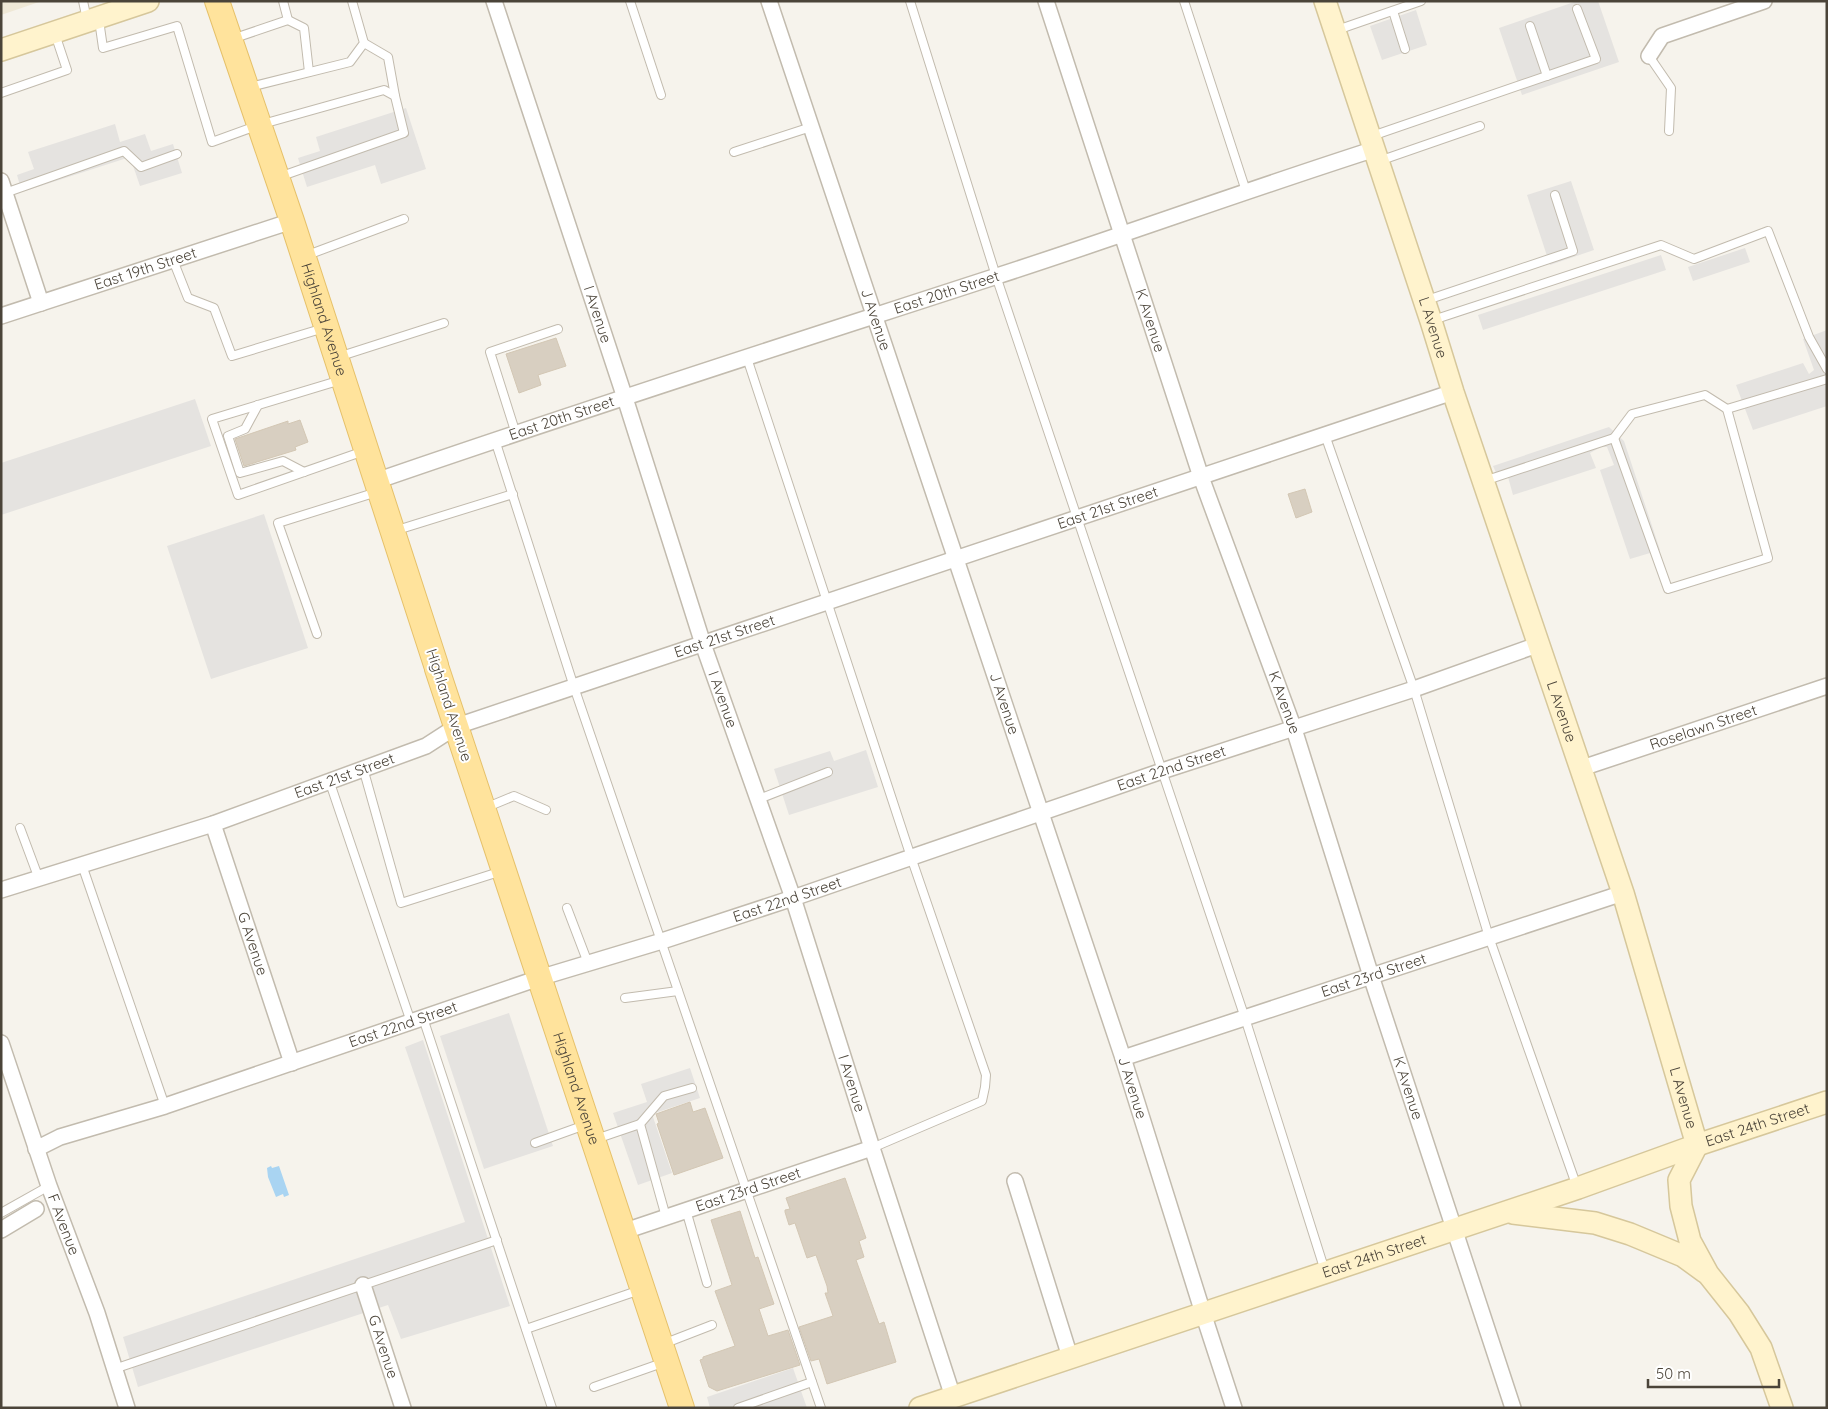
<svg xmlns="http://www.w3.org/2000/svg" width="1828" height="1409" font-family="Quicksand,sans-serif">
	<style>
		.education { fill: #efe8d6 }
		.parking { fill: #e5e3e0 }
		.water { fill: #a9d4f2 }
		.building { fill: #d8cfc1; stroke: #d3c7b4 }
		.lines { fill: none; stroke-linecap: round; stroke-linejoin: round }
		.lane-casing { stroke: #c2bbae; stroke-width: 10 }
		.street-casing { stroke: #c2bbae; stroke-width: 18 }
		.secondary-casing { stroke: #d6c79b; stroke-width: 24 }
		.primary-casing { stroke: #e6c16a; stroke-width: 26 }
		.lane { stroke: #fff; stroke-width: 8 }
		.street { stroke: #fff; stroke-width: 15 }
		.secondary { stroke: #fff3cd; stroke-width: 21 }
		.primary { stroke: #ffe39c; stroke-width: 24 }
		.labels { text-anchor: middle; stroke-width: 4; stroke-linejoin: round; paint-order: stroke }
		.street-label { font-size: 15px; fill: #4b4439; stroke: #fff }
	</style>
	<rect width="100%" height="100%" fill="#f6f3ec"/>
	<polygon class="education" points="1,1 42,1 1,15"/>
	<g class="parking">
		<polygon points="1577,1 1598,1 1619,62 1522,95 1499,28"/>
		<polygon points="1416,10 1427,45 1382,60 1370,26"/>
		<polygon points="406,108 426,169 381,184 375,165 307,187 298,158 320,151 316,137"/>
		<polygon points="115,124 120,142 145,134 151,151 173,144 182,173 140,186 130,157 22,192 17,175 34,169 28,152"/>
		<polygon points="1571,181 1594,250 1550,265 1527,195"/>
		<polygon points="1745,248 1750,262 1693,281 1688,267"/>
		<polygon points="1661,255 1666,270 1483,330 1478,315"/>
		<polygon points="1827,330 1827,406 1753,430 1736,385 1803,363 1809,374 1814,370 1803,339"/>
		<polygon points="195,399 211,446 1,515 1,463"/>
		<polygon points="1609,427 1624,441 1660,550 1630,559 1600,470 1614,465 1607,447 1601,447 1590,453 1596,468 1513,495 1508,477 1499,479 1493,466"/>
		<polygon points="264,514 308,648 211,679 167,546"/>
		<polygon points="866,750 878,787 789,815 774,769 830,751 834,761"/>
		<polygon points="509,1013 553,1146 484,1169 440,1036"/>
		<polygon points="423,1040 510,1306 401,1339 388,1305 138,1387 123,1337 465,1222 405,1047"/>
		<polygon points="690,1068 700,1098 652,1114 672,1173 638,1185 613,1113 647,1102 641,1084"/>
		<polygon points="793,1368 807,1408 710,1408 707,1397"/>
	</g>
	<polygon class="water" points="271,1166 272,1168 279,1166 289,1195 284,1197 283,1194 276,1197 268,1177 267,1168"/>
	<g class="building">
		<polygon points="556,338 566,366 538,375 541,385 519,393 506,354"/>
		<polygon points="300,420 308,442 295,447 296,450 244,466 235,439 288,421 288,424"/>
		<polygon points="1305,489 1312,512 1296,518 1288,494"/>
		<polygon points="690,1102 693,1112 705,1108 723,1158 674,1175 657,1124 659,1123 656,1114"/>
		<polygon points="845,1178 866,1238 859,1241 864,1257 856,1260 879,1324 884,1322 896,1362 827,1384 819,1359 811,1361 799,1327 833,1316 825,1293 828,1293 827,1286 816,1255 807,1258 795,1223 789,1225 785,1212 785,1210 790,1209 786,1198"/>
		<polygon points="740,1211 755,1258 758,1257 774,1304 759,1309 768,1336 788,1330 800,1365 717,1391 709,1387 700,1360 703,1359 703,1357 735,1346 715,1291 732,1285 711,1220"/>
	</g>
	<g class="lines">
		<g class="lane-casing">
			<g id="lane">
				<polyline points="83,1 87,20"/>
				<polyline points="630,1 661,95"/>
				<polyline points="910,1 996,276 1245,1018 1325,1271"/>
				<polyline points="1184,1 1246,191"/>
				<polyline points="1393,11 1405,49"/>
				<polyline points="99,20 103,48 177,26 212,142 259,125 384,90 395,96 404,133 279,177"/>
				<polyline points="288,20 304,28 309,72"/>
				<polyline points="1530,26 1547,76"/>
				<polyline points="1337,30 1421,1"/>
				<polyline points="232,39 288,20 283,1"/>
				<polyline points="364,43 388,57 395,96"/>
				<polyline points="1649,56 1671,88 1669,131"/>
				<polyline points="250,87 350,62 364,43 352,1"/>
				<polyline points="1,93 67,70 55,34"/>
				<polyline points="1372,136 1596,59 1577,9"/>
				<polyline points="734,152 811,127"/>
				<polyline points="1379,161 1480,126"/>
				<polyline points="5,193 124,151 141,167 177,154"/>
				<polyline points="305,256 404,219"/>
				<polyline points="173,260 188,298 214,308 232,356 324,328"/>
				<polyline points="1427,300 1573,251 1555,195"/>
				<polyline points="1433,320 1661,245 1694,259 1768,231 1809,337 1827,369"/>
				<polyline points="338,357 444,323"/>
				<polyline points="747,358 911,857 986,1075 985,1087 982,1101 872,1148"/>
				<polyline points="341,380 212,419 238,495 364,451"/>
				<polyline points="258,405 245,429 228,436 240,473 283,461 304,472"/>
				<polyline points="516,434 490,352 558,329"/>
				<polyline points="1325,435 1414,689 1489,937 1577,1187"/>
				<polyline points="1614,438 1632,414 1705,395 1727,409"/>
				<polyline points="495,440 574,687 821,1408"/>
				<polyline points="1484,481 1614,438 1668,589 1768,558 1727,409 1827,379"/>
				<polyline points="394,531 513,494"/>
				<polyline points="317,634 278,523 377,492"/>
				<polyline points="363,768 401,903 502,871"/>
				<polyline points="329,780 411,1022"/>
				<polyline points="759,799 828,772"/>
				<polyline points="485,808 514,796 546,810"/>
				<polyline points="20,828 39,879"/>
				<polyline points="82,865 165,1106"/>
				<polyline points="567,908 588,963"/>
				<polyline points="625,998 678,991"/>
				<polyline points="423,1018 552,1408"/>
				<polyline points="596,1139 640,1124"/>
				<polyline points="535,1143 585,1125"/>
				<polyline points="686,1210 707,1283"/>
				<polyline points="1,1213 49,1186"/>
				<polyline points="666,1217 640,1124 664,1096 692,1088"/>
				<polyline points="526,1329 640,1290"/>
				<polyline points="663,1344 712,1325"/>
				<polyline points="114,1369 497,1240"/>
				<polyline points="594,1387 665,1362"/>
				<polyline points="738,1408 812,1382"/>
			</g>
		</g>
		<g class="street-casing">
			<g id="street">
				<path id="s1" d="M 494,1 L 625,398 L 703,644 L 793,898 L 872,1148 L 953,1397"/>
				<path id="s2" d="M 769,1 L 1123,1058 L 1203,1313 L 1234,1408"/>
				<path id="s3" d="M 1046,1 L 1201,477 L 1294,729 L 1371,976 L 1513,1408"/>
				<polyline points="1649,56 1662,36 1764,1"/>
				<polyline points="1,181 41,303"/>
				<path id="s4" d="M 1,316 L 292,221"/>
				<path id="s5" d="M 376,481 C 581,410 788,344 994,277 C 1121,236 1247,190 1375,149"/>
				<path id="s6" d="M 1579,769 L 1827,686"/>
				<path id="s7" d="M 213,824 L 292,1063"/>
				<path id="s8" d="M 1,890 L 213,824 L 426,746 L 457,726 L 1453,392"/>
				<path id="s9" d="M 1,1043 L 49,1186 L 97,1313 L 127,1408"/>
				<path id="s10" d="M 1123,1058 L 1623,893"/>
				<path id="s11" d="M 36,1149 L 60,1137 L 165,1106 L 539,978 L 662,941 L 793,898 L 1162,771 L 1414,689 L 1537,645"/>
				<polyline points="1015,1181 1070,1357"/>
				<polyline points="1,1230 36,1209"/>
				<path id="s12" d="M 625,1231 L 872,1148"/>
				<path id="s13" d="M 363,1285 L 403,1408"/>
			</g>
		</g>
		<g class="secondary-casing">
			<g id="secondary">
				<path id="s14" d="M 1325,1 L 1431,321 L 1453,392 L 1623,893 L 1697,1145 L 1679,1180 L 1681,1206 L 1690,1241 L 1708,1274 L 1739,1313 L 1761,1348 L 1782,1408"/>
				<polyline points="1,50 148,1"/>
				<polyline points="1513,1213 1595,1223 1630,1234 1683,1256 1705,1272"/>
				<path id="s15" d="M 920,1408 L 1578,1188 L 1697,1145 L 1827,1102"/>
			</g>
		</g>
		<g class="primary-casing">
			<g id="primary">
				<path id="s16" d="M 217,1 L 292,221 L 436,665"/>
				<path id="s17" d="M 437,669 C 517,916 602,1161 682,1408"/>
			</g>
		</g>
		<use href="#lane" class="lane"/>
		<use href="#street" class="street"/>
		<use href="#secondary" class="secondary"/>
		<use href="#primary" class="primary"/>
	</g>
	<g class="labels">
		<g class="street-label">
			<text dy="5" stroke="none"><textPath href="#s4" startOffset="152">East 19th Street</textPath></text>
			<text dy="5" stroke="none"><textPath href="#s5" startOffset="601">East 20th Street</textPath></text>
			<text dy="5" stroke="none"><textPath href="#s1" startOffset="330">I Avenue</textPath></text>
			<text dy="5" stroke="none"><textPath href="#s16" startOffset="336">Highland Avenue</textPath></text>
			<text dy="5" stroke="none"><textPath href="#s2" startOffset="336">J Avenue</textPath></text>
			<text dy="5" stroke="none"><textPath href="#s3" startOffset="336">K Avenue</textPath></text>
			<text dy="5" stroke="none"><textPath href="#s14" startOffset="344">L Avenue</textPath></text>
			<text dy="5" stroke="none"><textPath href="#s5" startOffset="196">East 20th Street</textPath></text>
			<text dy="5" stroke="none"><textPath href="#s8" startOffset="1172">East 21st Street</textPath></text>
			<text dy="5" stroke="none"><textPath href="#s8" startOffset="768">East 21st Street</textPath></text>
			<text dy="5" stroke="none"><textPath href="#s1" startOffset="735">I Avenue</textPath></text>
			<text dy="5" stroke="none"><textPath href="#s3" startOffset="741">K Avenue</textPath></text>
			<text dy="5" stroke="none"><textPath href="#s2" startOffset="741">J Avenue</textPath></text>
			<text transform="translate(449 705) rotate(72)" y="5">Highland Avenue</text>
			<text dy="5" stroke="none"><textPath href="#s14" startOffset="749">L Avenue</textPath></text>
			<text dy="5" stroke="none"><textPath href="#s6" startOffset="131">Roselawn Street</textPath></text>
			<text dy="5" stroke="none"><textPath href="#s11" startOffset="1198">East 22nd Street</textPath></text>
			<text dy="5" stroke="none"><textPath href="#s8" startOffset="362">East 21st Street</textPath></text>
			<text dy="5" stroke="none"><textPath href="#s11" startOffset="792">East 22nd Street</textPath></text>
			<text dy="5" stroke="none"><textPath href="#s7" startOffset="126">G Avenue</textPath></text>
			<text dy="5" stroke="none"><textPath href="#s10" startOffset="264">East 23rd Street</textPath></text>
			<text dy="5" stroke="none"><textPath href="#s11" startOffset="388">East 22nd Street</textPath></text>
			<text dy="5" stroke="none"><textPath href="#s1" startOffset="1140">I Avenue</textPath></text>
			<text dy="5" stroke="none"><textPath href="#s2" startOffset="1146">J Avenue</textPath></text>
			<text dy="5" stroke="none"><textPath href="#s3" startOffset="1146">K Avenue</textPath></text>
			<text dy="5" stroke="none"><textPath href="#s17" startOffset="442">Highland Avenue</textPath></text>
			<text dy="5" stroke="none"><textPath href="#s14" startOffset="1154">L Avenue</textPath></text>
			<text dy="5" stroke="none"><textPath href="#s15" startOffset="884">East 24th Street</textPath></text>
			<text dy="5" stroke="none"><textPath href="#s12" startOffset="130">East 23rd Street</textPath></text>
			<text dy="5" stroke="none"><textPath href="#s9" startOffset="192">F Avenue</textPath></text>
			<text dy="5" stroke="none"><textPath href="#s15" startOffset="479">East 24th Street</textPath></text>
			<text dy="5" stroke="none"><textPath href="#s13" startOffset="65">G Avenue</textPath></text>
		</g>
	</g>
	<rect width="1828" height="1409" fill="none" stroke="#4b4439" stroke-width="5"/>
	<path d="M1648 1379v8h131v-8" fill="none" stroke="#4b4439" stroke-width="2.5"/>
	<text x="1656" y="1379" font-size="15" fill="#4b4439" stroke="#ffffff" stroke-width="4" paint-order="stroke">50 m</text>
</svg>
